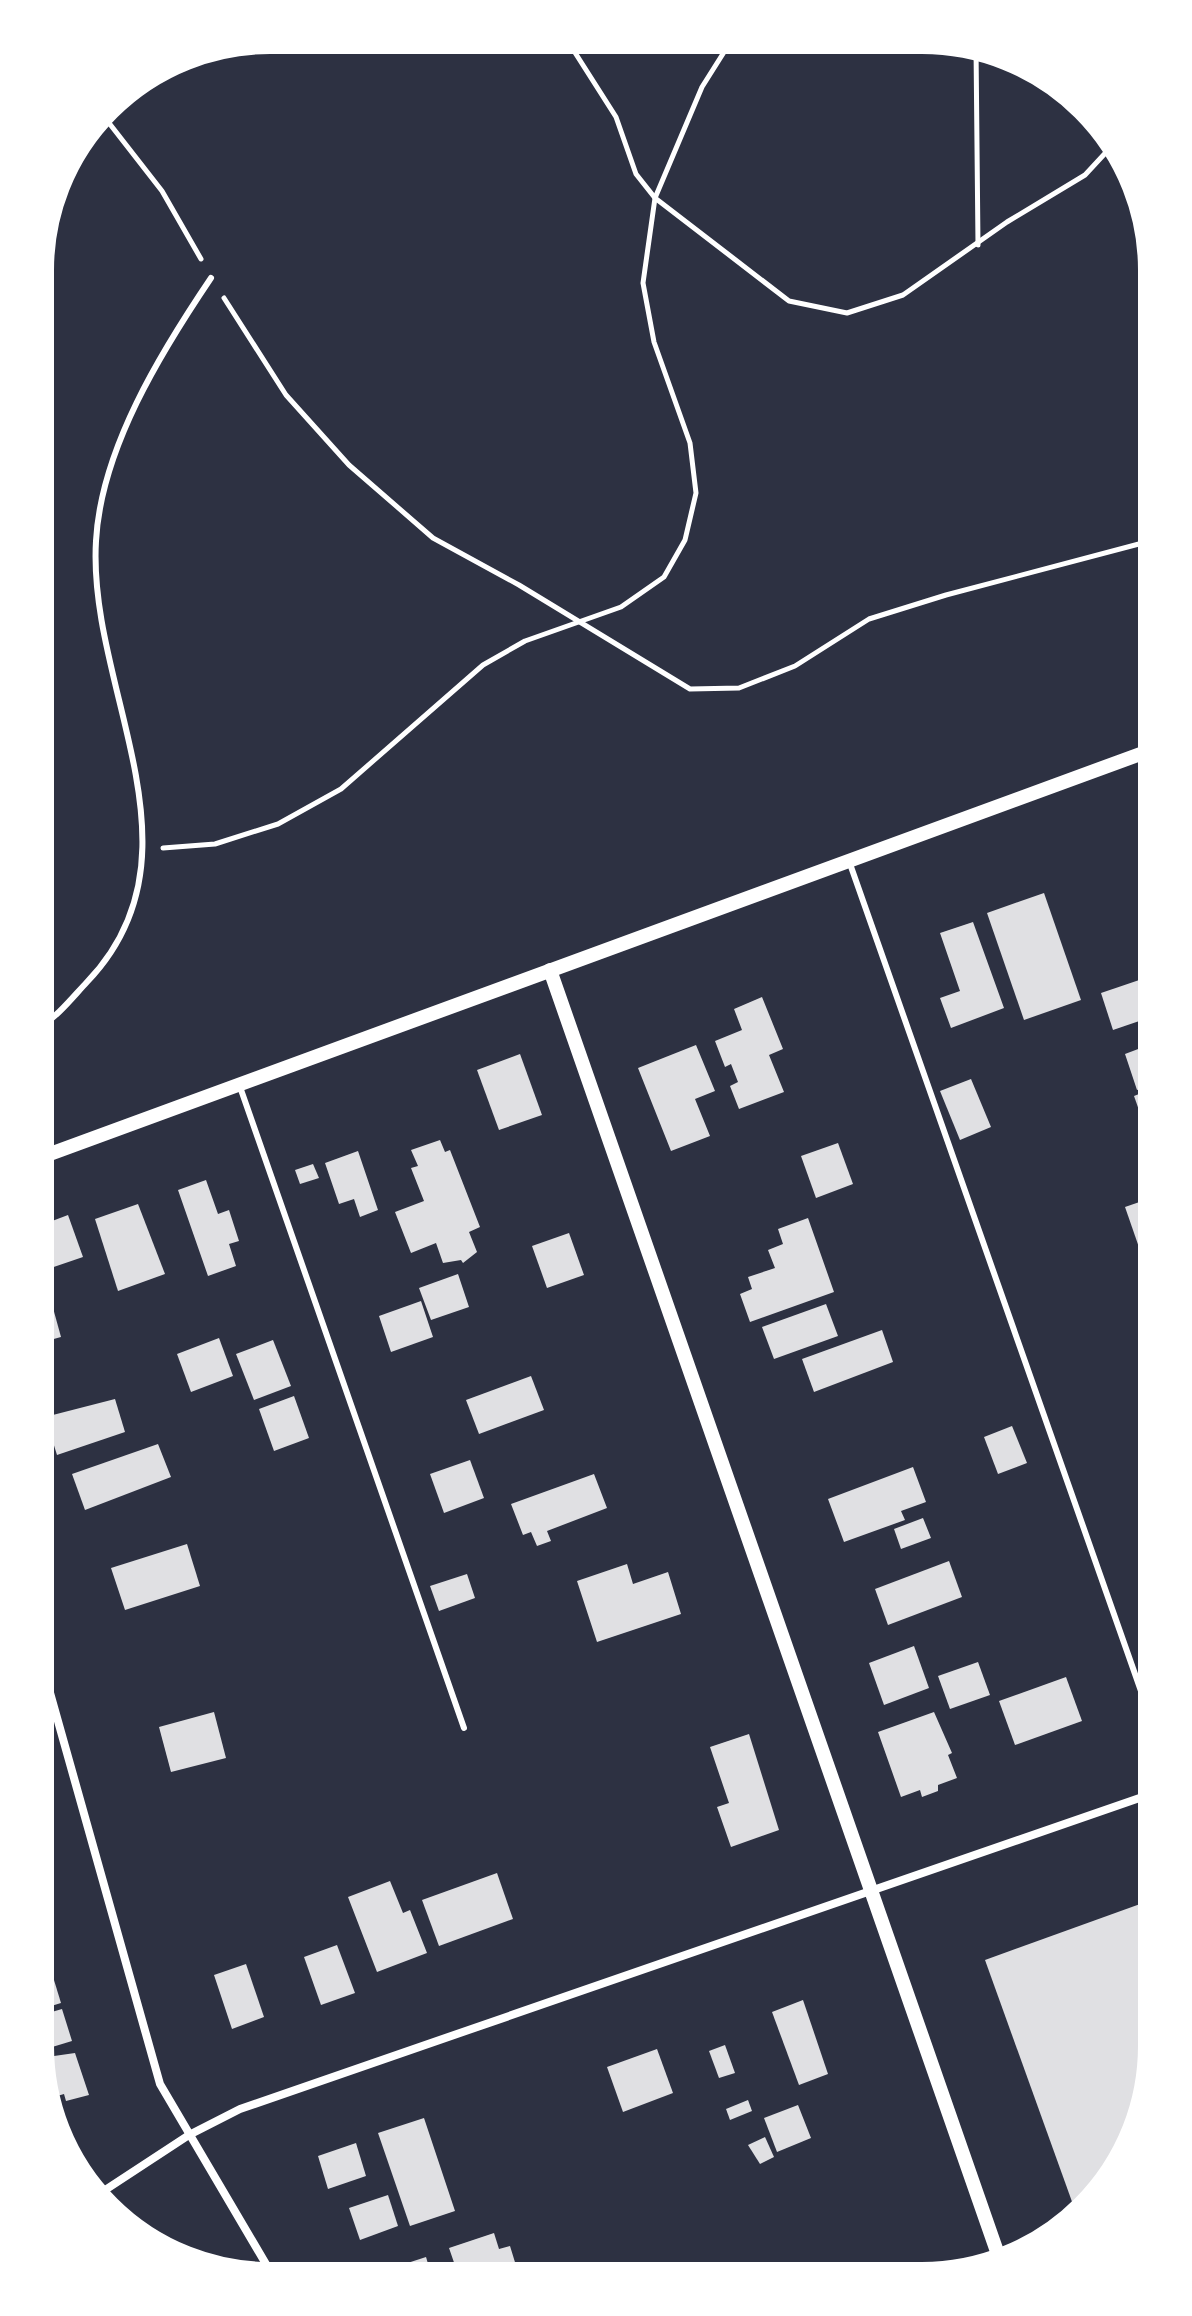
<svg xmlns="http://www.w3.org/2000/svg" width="1192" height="2316" font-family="Georgia,serif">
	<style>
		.building { fill: #e0e0e3 }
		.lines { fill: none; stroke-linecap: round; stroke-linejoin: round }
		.path { stroke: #fff; stroke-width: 5 }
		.service { stroke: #fff; stroke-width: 6 }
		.minor { stroke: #fff; stroke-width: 8 }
		.tertiary { stroke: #fff; stroke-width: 14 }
		.rim { fill: none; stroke: #fff; stroke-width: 4 }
	</style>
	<rect width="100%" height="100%" fill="#2d3142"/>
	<g class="building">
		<polygon points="1044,893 1081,1000 1024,1020 987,913"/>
		<polygon points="973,922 1004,1008 951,1028 940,998 960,991 940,933"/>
		<polygon points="1154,975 1154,1016 1113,1030 1101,993"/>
		<polygon points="762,997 783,1049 769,1055 784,1092 739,1109 730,1086 738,1082 731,1064 725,1067 715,1041 742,1030 734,1009"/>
		<polygon points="1154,1043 1154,1085 1137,1090 1125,1054"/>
		<polygon points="696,1045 715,1091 695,1099 710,1136 671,1151 638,1068"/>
		<polygon points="520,1054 542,1115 499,1130 477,1070"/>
		<polygon points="971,1079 991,1127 960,1140 940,1091"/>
		<polygon points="1154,1088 1154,1127 1146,1130 1134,1096"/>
		<polygon points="440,1140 445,1152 450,1150 480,1227 469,1232 477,1252 463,1263 461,1260 443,1263 436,1243 411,1253 395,1212 424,1201 411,1168 418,1166 411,1150"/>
		<polygon points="838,1143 853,1184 816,1198 801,1156"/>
		<polygon points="358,1151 378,1210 360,1217 354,1199 339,1204 325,1163"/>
		<polygon points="313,1164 319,1178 300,1184 295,1170"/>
		<polygon points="206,1180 218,1214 229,1210 239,1241 229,1244 236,1266 208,1276 178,1190"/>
		<polygon points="1154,1197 1154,1252 1142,1256 1125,1207"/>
		<polygon points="138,1204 165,1274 118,1291 95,1219"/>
		<polygon points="68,1215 83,1257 42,1271 39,1226"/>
		<polygon points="808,1218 834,1292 750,1322 740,1294 752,1289 748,1277 775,1268 768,1250 783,1244 778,1229"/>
		<polygon points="569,1233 584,1275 547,1288 532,1246"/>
		<polygon points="458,1274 469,1307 431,1320 419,1288"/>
		<polygon points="421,1301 433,1337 391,1352 379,1316"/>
		<polygon points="826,1304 838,1336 774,1359 762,1327"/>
		<polygon points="53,1308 61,1337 39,1343 39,1312"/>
		<polygon points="882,1330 893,1362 814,1392 802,1359"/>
		<polygon points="219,1338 233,1376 191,1392 177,1354"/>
		<polygon points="273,1340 291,1386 254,1400 236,1354"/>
		<polygon points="531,1376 544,1410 479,1434 466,1400"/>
		<polygon points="294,1396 309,1438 274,1451 259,1409"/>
		<polygon points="115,1399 125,1432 57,1455 45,1417"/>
		<polygon points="1012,1426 1027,1463 998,1474 984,1437"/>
		<polygon points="158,1444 171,1477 85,1510 72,1474"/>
		<polygon points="470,1460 484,1498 444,1513 430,1474"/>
		<polygon points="913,1467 926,1502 901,1511 905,1520 844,1542 828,1499"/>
		<polygon points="594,1474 607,1508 547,1531 551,1541 537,1546 531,1532 523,1535 511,1504"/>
		<polygon points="923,1518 931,1538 901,1549 894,1529"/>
		<polygon points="187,1544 200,1586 125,1610 111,1568"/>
		<polygon points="1154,1545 1154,1578 1153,1578 1142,1549"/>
		<polygon points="949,1561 962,1597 888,1625 875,1589"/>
		<polygon points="627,1564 633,1584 668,1572 681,1614 597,1642 577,1581"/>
		<polygon points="467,1574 475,1598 439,1611 430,1586"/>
		<polygon points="914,1646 929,1688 884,1705 869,1663"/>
		<polygon points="978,1662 990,1695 950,1709 938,1676"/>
		<polygon points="1066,1677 1082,1721 1015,1745 999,1701"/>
		<polygon points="214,1712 226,1758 171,1772 159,1727"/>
		<polygon points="934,1712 952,1753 948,1755 957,1778 938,1785 938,1791 922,1797 920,1790 901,1797 878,1732"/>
		<polygon points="749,1734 779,1830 731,1847 717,1807 729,1803 710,1747"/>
		<polygon points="497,1873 513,1919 439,1946 422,1900"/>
		<polygon points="390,1881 403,1913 410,1910 427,1953 377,1972 348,1897"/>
		<polygon points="1154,1899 1153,2062 1106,2188 1075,2210 985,1960"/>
		<polygon points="38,1928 48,1960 38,1963"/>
		<polygon points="337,1945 355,1993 321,2005 304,1957"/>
		<polygon points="246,1964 264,2017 232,2029 214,1975"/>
		<polygon points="50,1967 61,2003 38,2010 38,1970"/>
		<polygon points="803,2000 828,2074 799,2085 772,2012"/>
		<polygon points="62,2009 72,2041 39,2051 38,2016"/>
		<polygon points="725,2045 735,2073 719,2078 709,2051"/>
		<polygon points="657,2049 673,2093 623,2112 607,2067"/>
		<polygon points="75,2053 89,2095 66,2101 64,2094 47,2099 40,2058"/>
		<polygon points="748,2100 752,2111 730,2120 726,2109"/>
		<polygon points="798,2105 811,2138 777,2152 764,2118"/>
		<polygon points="424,2118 455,2211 410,2226 378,2133"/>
		<polygon points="765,2137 774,2157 760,2164 748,2145"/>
		<polygon points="356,2143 366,2176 328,2189 318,2156"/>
		<polygon points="388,2195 398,2226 360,2240 349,2208"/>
		<polygon points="494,2233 499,2249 510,2246 518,2272 508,2277 459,2277 449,2248"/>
		<polygon points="426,2257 432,2277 388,2276 386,2270"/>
	</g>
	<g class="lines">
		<g class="path">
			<polyline points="567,40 616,117 636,174 655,198 789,301 847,313 903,295 1007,222 1085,175 1110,148"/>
			<polyline points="976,47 978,245"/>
			<polyline points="102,114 162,191 201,259"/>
			<polyline points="224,298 286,395 349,465 433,538 519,585 690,689 739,688 795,666 869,619 946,595 1154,540"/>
			<polyline points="163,848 215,844 278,824 341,789 483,665 525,641 621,607 664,577 685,540 696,493 690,443 654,342 643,283 655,198 702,87 731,41"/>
		</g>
		<g class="service">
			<polyline points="849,861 1154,1728"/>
			<path d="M 39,1028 C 58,1016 72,998 87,982 C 211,853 87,689 96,541 C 101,449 161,352 211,278"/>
			<polyline points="239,1084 464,1728"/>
		</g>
		<g class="minor">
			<polyline points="38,1650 160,2084 273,2276"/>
			<polyline points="99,2194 189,2135 240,2109 1154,1793"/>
		</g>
		<g class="tertiary">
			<polyline points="550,970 1001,2263"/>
			<polyline points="39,1158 1154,749"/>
		</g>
	</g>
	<path d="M0 0H1192V2316H0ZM270 52H922A218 218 0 0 1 1140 270V2046A218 218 0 0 1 922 2264H270A218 218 0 0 1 52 2046V270A218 218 0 0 1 270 52Z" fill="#fff" fill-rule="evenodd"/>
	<path class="rim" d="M270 52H922A218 218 0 0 1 1140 270V2046A218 218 0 0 1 922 2264H270A218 218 0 0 1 52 2046V270A218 218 0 0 1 270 52Z"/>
</svg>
